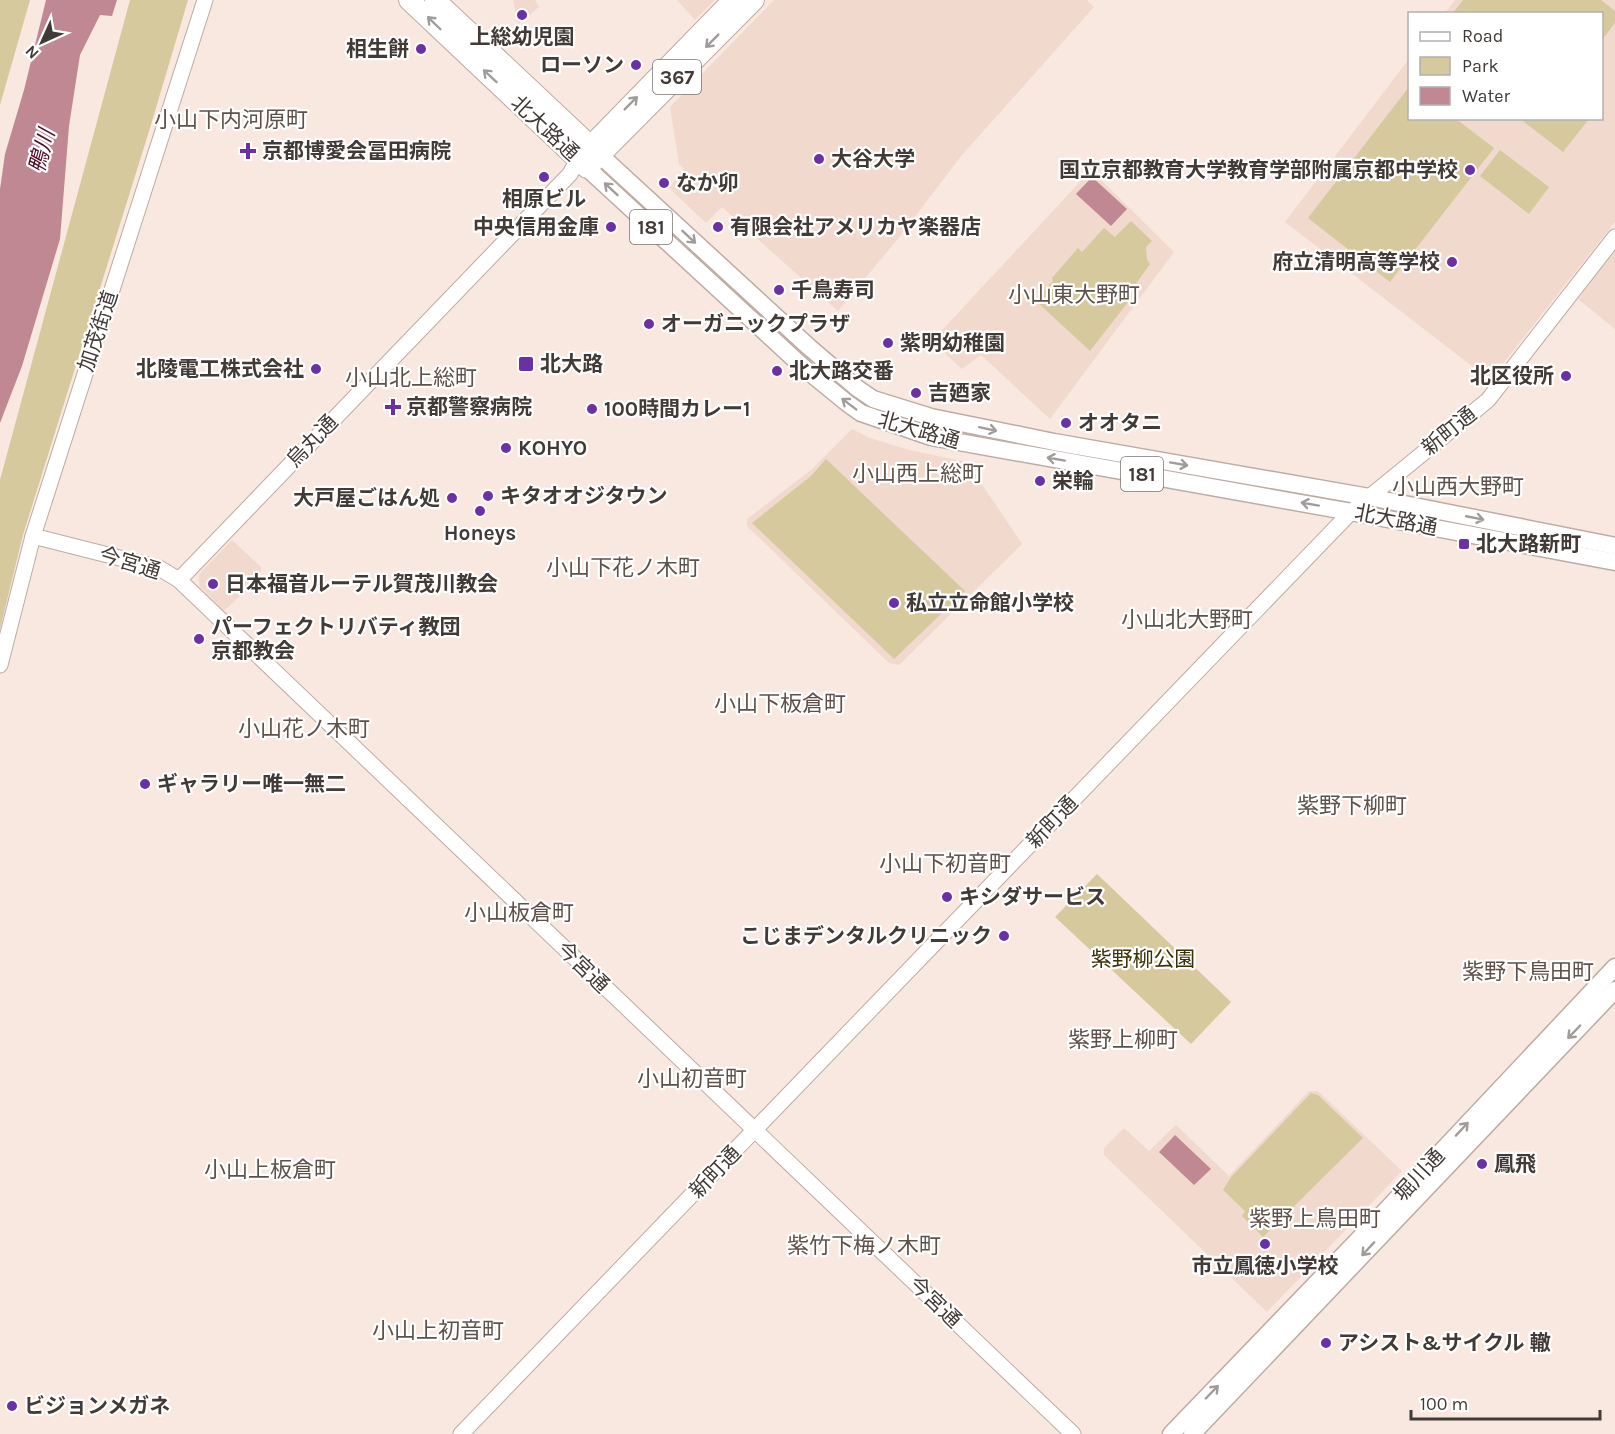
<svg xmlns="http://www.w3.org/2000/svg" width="1615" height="1434" font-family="Karla,'Noto Sans JP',sans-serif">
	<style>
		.built { fill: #f1d9cd }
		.green { fill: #d7c99e }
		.water { fill: #c08892 }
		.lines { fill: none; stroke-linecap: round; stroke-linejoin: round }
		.secondary-casing { stroke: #bcaca4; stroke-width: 17 }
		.primary-casing { stroke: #bcaca4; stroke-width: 19 }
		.highway-casing { stroke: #bcaca4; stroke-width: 22 }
		.secondary { stroke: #fff; stroke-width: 15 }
		.primary { stroke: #fff; stroke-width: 16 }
		.highway { stroke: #fff; stroke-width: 20 }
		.oneway { stroke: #a09c9b }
		.poi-dot { fill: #6c30a5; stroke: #fff; stroke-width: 2 }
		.labels { text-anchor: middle; stroke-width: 4.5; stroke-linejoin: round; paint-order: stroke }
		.shield { fill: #fff; stroke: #7a7573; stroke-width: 1.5 }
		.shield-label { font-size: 20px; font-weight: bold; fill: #413a37 }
		.poi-label { font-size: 21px; font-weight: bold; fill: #413a37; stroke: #fff; text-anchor: start }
		.street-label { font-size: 21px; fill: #413a37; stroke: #fff }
		.park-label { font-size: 21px; fill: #3c3005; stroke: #fff }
		.neighbourhood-label { font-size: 22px; fill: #5f514a; stroke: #fff }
		.water-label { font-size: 22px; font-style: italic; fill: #500b22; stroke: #fff }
	</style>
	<rect width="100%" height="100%" fill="#f8e8df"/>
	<g class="built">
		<polygon points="513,0 535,0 539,7 518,24"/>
		<polygon points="677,0 715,0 695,20"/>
		<polygon points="774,0 1087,0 1094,7 962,155 901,235 838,311 722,207 706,223 669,188 684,169 679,164 670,107"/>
		<polygon points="1455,0 1615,0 1615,222 1490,380 1285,222 1409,59 1410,118 1602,118 1602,14 1445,13"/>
		<polygon points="1091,170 1174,252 1050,419 981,355 962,369 932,341"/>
		<polygon points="1615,249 1615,329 1578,299"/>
		<polygon points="852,429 870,438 909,450 967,462 1022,544 899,665 889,663 747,526 747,519 811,470"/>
		<polygon points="232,540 261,567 261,571 249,587 224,611 199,586 199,574"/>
		<polygon points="1309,1091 1318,1091 1402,1171 1267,1312 1104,1155 1104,1148 1124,1128 1149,1151 1176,1125 1229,1176"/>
	</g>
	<g class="green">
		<polygon points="0,0 30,0 0,105"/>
		<polygon points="130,0 188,0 150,128 23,535 0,629 0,480"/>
		<polygon points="1463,0 1601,0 1615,11 1615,23 1602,40 1602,14 1453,13"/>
		<polygon points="1409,87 1410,118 1456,119 1494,148 1390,282 1308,218"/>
		<polygon points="1520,119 1589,119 1563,152"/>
		<polygon points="1500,150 1549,187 1529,214 1480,176"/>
		<polygon points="1131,221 1152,241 1146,247 1147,260 1150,264 1125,299 1128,302 1090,351 1035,300 1053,281 1052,278 1078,248 1082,252 1104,228 1115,237"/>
		<polygon points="826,459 965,591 894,659 752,523 811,476"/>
		<polygon points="1097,874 1231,1002 1191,1044 1055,917"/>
		<polygon points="1311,1093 1318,1095 1363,1138 1263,1237 1242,1216 1245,1211 1223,1190 1231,1177"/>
	</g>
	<g class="water">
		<polygon points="46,0 117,0 112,16 100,15 80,55 69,126 60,239 22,366 0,423 0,189 5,154 24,90"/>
		<polygon points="1092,177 1127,209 1111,226 1076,194"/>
		<polygon points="1175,1135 1211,1169 1194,1185 1159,1152"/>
	</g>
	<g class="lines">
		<g class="secondary-casing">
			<g id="secondary">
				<polyline points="33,536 159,568 179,580 1073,1434"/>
				<polyline points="179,580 570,174 578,159"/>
				<polyline points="0,665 33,536 205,0"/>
				<polyline points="461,1434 1351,512 1488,400 1615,237"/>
			</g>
		</g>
		<g class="primary-casing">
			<g id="primary">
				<polyline points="600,155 809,347 857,388 873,399 931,417 1054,442 1369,497 1615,546"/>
				<polyline points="587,168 804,368 847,403 861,413 931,437 1351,512 1615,562"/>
				<polyline points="1171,1434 1356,1242 1615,967"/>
				<polyline points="1192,1434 1615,990"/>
			</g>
		</g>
		<g class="highway-casing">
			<g id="highway">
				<polyline points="409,0 587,168 754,0"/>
				<polyline points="435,0 600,155"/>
				<polyline points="586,151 733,0"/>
			</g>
		</g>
		<use href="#secondary" class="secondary"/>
		<use href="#primary" class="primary"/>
		<use href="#highway" class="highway"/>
	</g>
	<defs><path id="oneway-shaft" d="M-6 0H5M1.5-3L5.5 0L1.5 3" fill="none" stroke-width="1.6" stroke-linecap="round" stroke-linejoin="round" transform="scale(1.5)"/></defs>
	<g class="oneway">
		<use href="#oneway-shaft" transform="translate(434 23) rotate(-136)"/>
		<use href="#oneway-shaft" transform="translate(712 41) rotate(135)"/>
		<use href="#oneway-shaft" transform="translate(490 76) rotate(-137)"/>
		<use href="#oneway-shaft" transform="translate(631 103) rotate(-45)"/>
		<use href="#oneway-shaft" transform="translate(611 189) rotate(-137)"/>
		<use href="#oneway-shaft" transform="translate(689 237) rotate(43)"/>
		<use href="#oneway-shaft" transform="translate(849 404) rotate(-143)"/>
		<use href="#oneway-shaft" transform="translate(988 429) rotate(12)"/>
		<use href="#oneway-shaft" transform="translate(1056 459) rotate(-170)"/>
		<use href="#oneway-shaft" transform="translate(1179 464) rotate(10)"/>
		<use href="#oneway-shaft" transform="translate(1310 504) rotate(-170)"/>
		<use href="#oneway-shaft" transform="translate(1475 518) rotate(11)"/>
		<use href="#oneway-shaft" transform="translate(1574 1032) rotate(134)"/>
		<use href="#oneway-shaft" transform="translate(1462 1129) rotate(-47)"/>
		<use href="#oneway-shaft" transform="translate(1368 1249) rotate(133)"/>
		<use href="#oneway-shaft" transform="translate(1212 1392) rotate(-46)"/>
	</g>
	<g class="poi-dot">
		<circle cx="522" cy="15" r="6"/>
		<circle cx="421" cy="49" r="6"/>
		<circle cx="636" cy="65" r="6"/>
		<path d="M245 142h6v6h6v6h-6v6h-6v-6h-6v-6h6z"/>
		<circle cx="819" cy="159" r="6"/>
		<circle cx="1470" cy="170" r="6"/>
		<circle cx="544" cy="177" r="6"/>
		<circle cx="664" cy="183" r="6"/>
		<circle cx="611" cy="227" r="6"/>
		<circle cx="718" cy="227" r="6"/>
		<circle cx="1452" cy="262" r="6"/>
		<circle cx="779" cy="290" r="6"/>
		<circle cx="649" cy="324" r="6"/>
		<circle cx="888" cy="343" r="6"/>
		<rect x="518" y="356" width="16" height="16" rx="3"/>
		<circle cx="316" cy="369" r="6"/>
		<circle cx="777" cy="371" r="6"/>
		<circle cx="1566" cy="376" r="6"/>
		<circle cx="916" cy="393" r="6"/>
		<path d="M390 398h6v6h6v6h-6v6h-6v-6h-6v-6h6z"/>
		<circle cx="592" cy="409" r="6"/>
		<circle cx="1066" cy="423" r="6"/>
		<circle cx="506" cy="448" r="6"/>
		<circle cx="1040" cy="481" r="6"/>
		<circle cx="488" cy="496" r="6"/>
		<circle cx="452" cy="498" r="6"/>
		<circle cx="480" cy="511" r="6"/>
		<rect x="1458" y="538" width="12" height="12" rx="3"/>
		<circle cx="213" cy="584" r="6"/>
		<circle cx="894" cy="603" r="6"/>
		<circle cx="199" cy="639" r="6"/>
		<circle cx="145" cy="784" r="6"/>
		<circle cx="947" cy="897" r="6"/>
		<circle cx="1004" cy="936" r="6"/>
		<circle cx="1482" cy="1164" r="6"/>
		<circle cx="1265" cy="1244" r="6"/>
		<circle cx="1326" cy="1343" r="6"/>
		<circle cx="12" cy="1406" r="6"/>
	</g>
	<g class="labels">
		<g class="shield">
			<rect x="653" y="60" width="48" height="34" rx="4.5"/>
			<rect x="630" y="210" width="42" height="34" rx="4.5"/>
			<rect x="1121" y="457" width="42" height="34" rx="4.5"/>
		</g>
		<g class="shield-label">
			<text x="677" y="84">367</text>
			<text x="651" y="234">181</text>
			<text x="1142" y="481">181</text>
		</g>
		<g class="poi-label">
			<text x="522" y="44" text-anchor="middle">上総幼児園</text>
			<text x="409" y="56" text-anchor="end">相生餅</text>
			<text x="624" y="72" text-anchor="end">ローソン</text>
			<text x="262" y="158">京都博愛会冨田病院</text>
			<text x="831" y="166">大谷大学</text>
			<text x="1458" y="177" text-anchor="end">国立京都教育大学教育学部附属京都中学校</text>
			<text x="676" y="190">なか卯</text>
			<text x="544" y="206" text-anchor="middle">相原ビル</text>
			<text x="599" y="234" text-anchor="end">中央信用金庫</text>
			<text x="730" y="234">有限会社アメリカヤ楽器店</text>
			<text x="1440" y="269" text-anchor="end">府立清明高等学校</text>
			<text x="791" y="297">千鳥寿司</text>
			<text x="661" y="331">オーガニックプラザ</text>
			<text x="900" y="350">紫明幼稚園</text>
			<text x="540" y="371">北大路</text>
			<text x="304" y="376" text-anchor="end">北陵電工株式会社</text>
			<text x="789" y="378">北大路交番</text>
			<text x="1554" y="383" text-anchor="end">北区役所</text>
			<text x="928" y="400">吉廼家</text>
			<text x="406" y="414">京都警察病院</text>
			<text x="604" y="416">100時間カレー1</text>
			<text x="1078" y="430">オオタニ</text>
			<text x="518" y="455">KOHYO</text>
			<text x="1052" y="488">栄輪</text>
			<text x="500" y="503">キタオオジタウン</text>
			<text x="440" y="505" text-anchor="end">大戸屋ごはん処</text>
			<text x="480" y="540" text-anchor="middle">Honeys</text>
			<text x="1476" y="551">北大路新町</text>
			<text x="225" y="591">日本福音ルーテル賀茂川教会</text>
			<text x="906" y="610">私立立命館小学校</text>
			<text x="211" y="634">パーフェクトリバティ教団<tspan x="211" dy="24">京都教会</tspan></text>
			<text x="157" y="791">ギャラリー唯一無二</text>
			<text x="959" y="904">キシダサービス</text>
			<text x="992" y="943" text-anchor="end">こじまデンタルクリニック</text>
			<text x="1494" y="1171">鳳飛</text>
			<text x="1265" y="1273" text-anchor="middle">市立鳳徳小学校</text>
			<text x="1338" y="1350">アシスト&amp;サイクル 轍</text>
			<text x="24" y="1413">ビジョンメガネ</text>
		</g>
		<g class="street-label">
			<text transform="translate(545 128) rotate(43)" y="7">北大路通</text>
			<text transform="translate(98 331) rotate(-72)" y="7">加茂街道</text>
			<text transform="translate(919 430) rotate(16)" y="7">北大路通</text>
			<text transform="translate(1449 431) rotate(-39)" y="7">新町通</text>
			<text transform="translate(312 441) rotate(-46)" y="7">烏丸通</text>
			<text transform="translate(1396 520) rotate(11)" y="7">北大路通</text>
			<text transform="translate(130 563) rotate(17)" y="7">今宮通</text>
			<text transform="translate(1052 822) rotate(-46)" y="7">新町通</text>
			<text transform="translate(583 967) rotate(44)" y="7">今宮通</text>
			<text transform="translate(715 1172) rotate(-46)" y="7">新町通</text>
			<text transform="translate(1419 1175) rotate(-47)" y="7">堀川通</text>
			<text transform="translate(935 1302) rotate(44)" y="7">今宮通</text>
		</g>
		<g class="park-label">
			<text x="1143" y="966">紫野柳公園</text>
		</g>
		<g class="neighbourhood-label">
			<text x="231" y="127">小山下内河原町</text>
			<text x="1074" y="302">小山東大野町</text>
			<text x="411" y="385">小山北上総町</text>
			<text x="918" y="481">小山西上総町</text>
			<text x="1458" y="494">小山西大野町</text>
			<text x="623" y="575">小山下花ノ木町</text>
			<text x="1187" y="627">小山北大野町</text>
			<text x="780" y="711">小山下板倉町</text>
			<text x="304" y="736">小山花ノ木町</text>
			<text x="1352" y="813">紫野下柳町</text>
			<text x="945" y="871">小山下初音町</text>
			<text x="519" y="920">小山板倉町</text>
			<text x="1528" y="979">紫野下鳥田町</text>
			<text x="1123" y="1047">紫野上柳町</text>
			<text x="692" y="1086">小山初音町</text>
			<text x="270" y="1177">小山上板倉町</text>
			<text x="1315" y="1226">紫野上鳥田町</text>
			<text x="864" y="1253">紫竹下梅ノ木町</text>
			<text x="438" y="1338">小山上初音町</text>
		</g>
		<g class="water-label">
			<text transform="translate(41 151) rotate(-75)" y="8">鴨川</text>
		</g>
	</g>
	<rect x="1408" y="12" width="195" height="108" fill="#ffffff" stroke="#b3b0af" stroke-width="1.5"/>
	<rect x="1420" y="32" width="30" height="9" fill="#ffffff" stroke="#b3b0af" stroke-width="1.5"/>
	<text x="1462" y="42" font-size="18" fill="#413a37">Road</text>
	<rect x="1420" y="57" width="30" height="18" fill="#d7c99e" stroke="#b3b0af" stroke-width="1.5"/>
	<text x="1462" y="72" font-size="18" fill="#413a37">Park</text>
	<rect x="1420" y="87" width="30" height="18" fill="#c08892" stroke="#b3b0af" stroke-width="1.5"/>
	<text x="1462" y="102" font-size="18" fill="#413a37">Water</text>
	<g transform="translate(42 42) rotate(225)" stroke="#ffffff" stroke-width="4.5" paint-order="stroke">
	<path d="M0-4.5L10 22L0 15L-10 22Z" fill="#413a37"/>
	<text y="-9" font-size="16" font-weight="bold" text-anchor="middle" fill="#413a37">N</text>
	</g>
	<path d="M1411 1410v9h189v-9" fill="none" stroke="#413a37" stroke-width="3"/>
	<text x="1420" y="1410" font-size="18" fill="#413a37" stroke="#ffffff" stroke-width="4.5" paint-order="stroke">100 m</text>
</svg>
